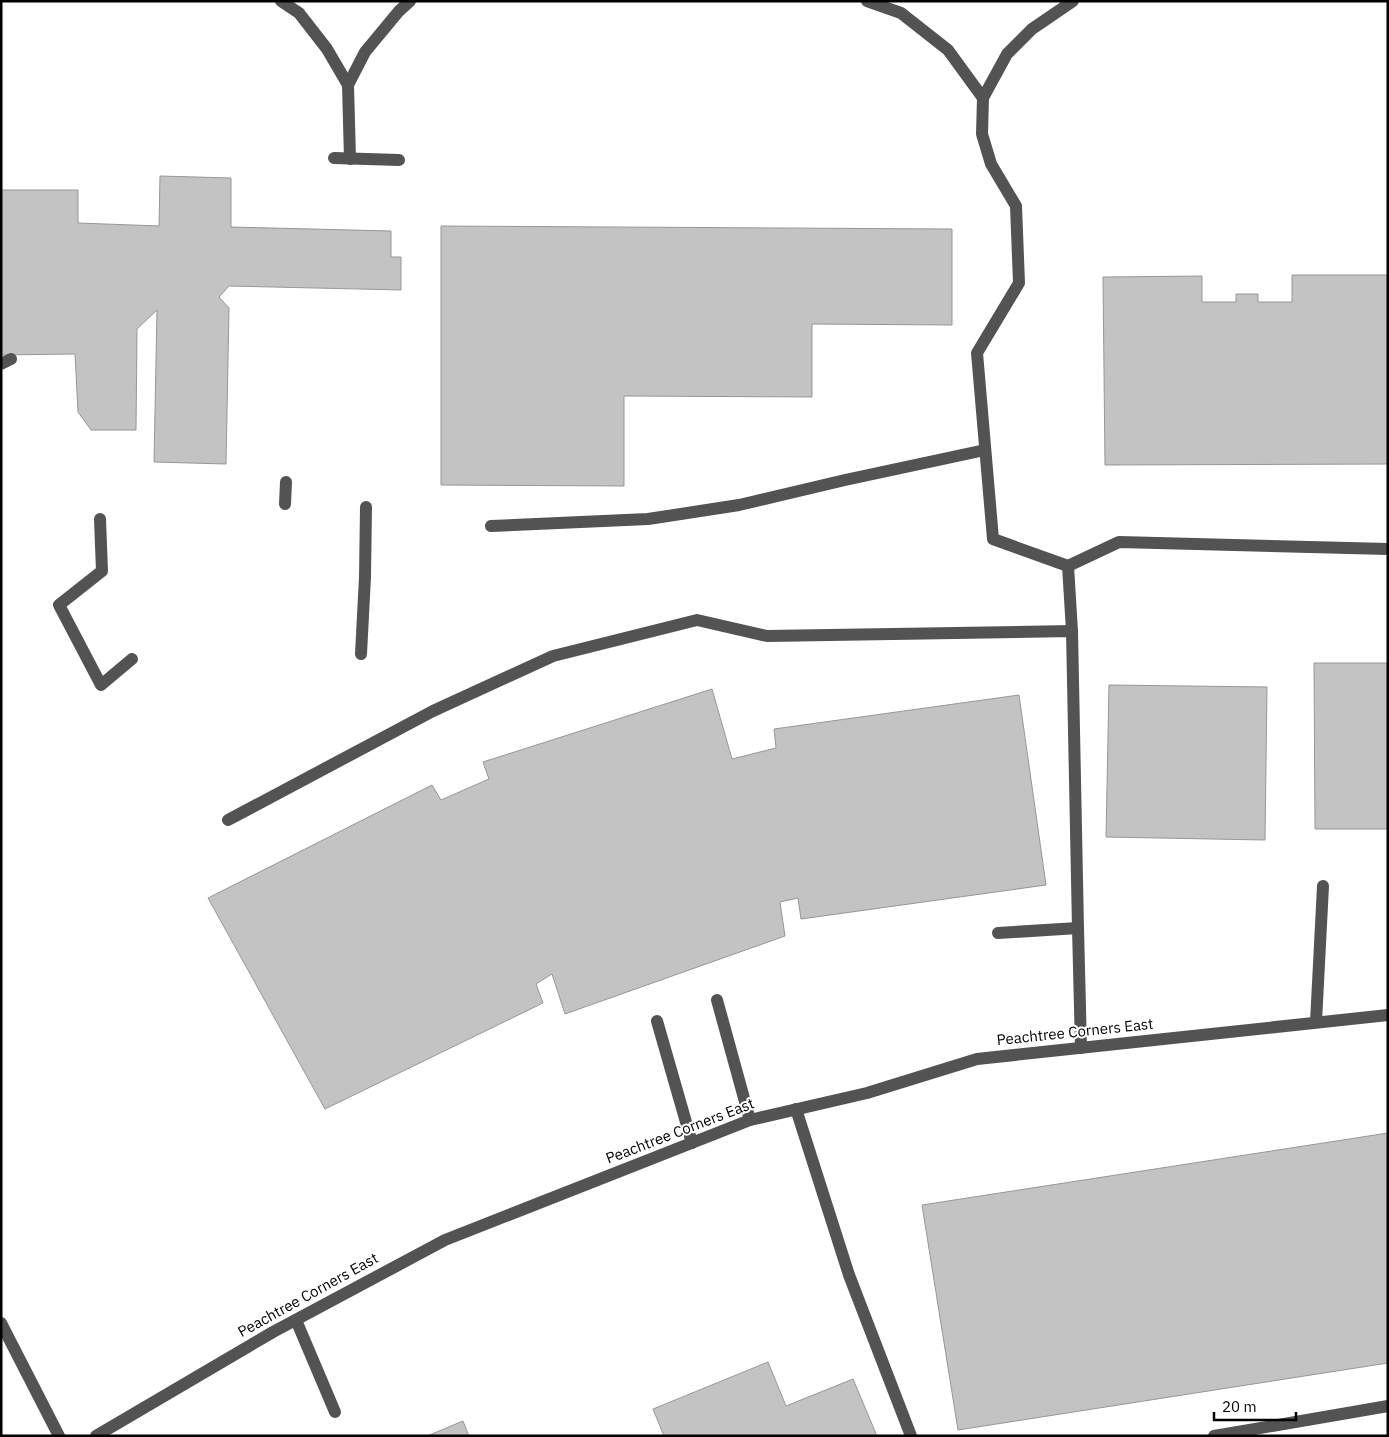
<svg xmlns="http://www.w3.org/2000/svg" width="1389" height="1437" font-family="'IBM Plex Sans',sans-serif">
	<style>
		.building { fill: #c3c3c3; stroke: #979797 }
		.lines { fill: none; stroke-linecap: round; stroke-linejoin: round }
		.minor { stroke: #535353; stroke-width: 12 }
		.labels { text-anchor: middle; stroke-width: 4; stroke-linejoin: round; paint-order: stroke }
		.street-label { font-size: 15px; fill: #000; stroke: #fff }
	</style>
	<rect width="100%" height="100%" fill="#fff"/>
	<g class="building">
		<polygon points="160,176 231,178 231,227 391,231 391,257 401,257 401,290 229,286 219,297 229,308 226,464 154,462 157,310 137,329 136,430 91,430 78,412 75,354 1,355 1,190 78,190 78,223 159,226"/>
		<polygon points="441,226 952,229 952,325 812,324 812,397 624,396 624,486 441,485"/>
		<polygon points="1292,275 1388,275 1388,464 1105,465 1103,277 1202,276 1202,302 1236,302 1236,294 1258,294 1258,302 1292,302"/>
		<polygon points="1314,663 1388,663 1388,829 1315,829"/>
		<polygon points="1109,685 1267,687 1265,840 1106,837"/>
		<polygon points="712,689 732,759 776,748 774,729 1019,695 1046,885 801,919 798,898 780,902 785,936 565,1014 552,974 536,984 543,1003 325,1109 208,898 432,785 441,800 489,779 483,762"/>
		<polygon points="1388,1133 1388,1363 958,1430 922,1205"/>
		<polygon points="768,1362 786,1406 853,1379 877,1436 664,1436 653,1409"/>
		<polygon points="463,1421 469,1436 427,1436"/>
	</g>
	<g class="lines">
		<g class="minor">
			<polyline points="281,1 299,13 327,49 348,85 350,159"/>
			<polyline points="867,1 901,13 948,50 983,98"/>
			<polyline points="348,85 365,52 399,11 410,1"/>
			<polyline points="334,158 399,160"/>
			<polyline points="1,364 11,359"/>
			<polyline points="285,504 286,482"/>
			<polyline points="100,519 102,571 59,605 101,685 132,659"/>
			<polyline points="491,526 648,519 739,505 845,480 985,450"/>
			<polyline points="1068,566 1119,542 1388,549"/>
			<polyline points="1072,631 1068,566 993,539 977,353 1019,283 1016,206 991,164 982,134 983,98 1007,54 1032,29 1073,1"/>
			<polyline points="361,654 365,577 366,507"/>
			<polyline points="228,820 433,711 553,656 697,620 767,636 1072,631 1078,928"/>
			<polyline points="998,933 1078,928 1081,1048"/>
			<polyline points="717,1000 750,1120"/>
			<polyline points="657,1021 692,1143"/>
			<polyline points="1316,1022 1323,886"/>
			<polyline points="796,1109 849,1275 911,1436"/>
			<polyline points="296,1320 335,1412"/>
			<polyline points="1,1323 59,1436"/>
			<polyline points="96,1436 273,1332 445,1240 750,1120 867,1093 977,1059 1388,1015"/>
			<polyline points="1214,1436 1388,1406"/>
		</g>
	</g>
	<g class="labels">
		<g class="street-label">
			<text transform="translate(1075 1032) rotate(-6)" y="5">Peachtree Corners East</text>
			<text transform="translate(680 1131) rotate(-21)" y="5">Peachtree Corners East</text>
			<text transform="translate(308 1295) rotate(-29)" y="5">Peachtree Corners East</text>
		</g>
	</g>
	<rect width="1389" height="1437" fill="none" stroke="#000000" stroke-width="5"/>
	<path d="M1214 1412v8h82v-8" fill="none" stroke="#000000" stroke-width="2.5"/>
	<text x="1222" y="1412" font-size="15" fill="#000000" stroke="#ffffff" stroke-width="4" paint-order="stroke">20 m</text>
</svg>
